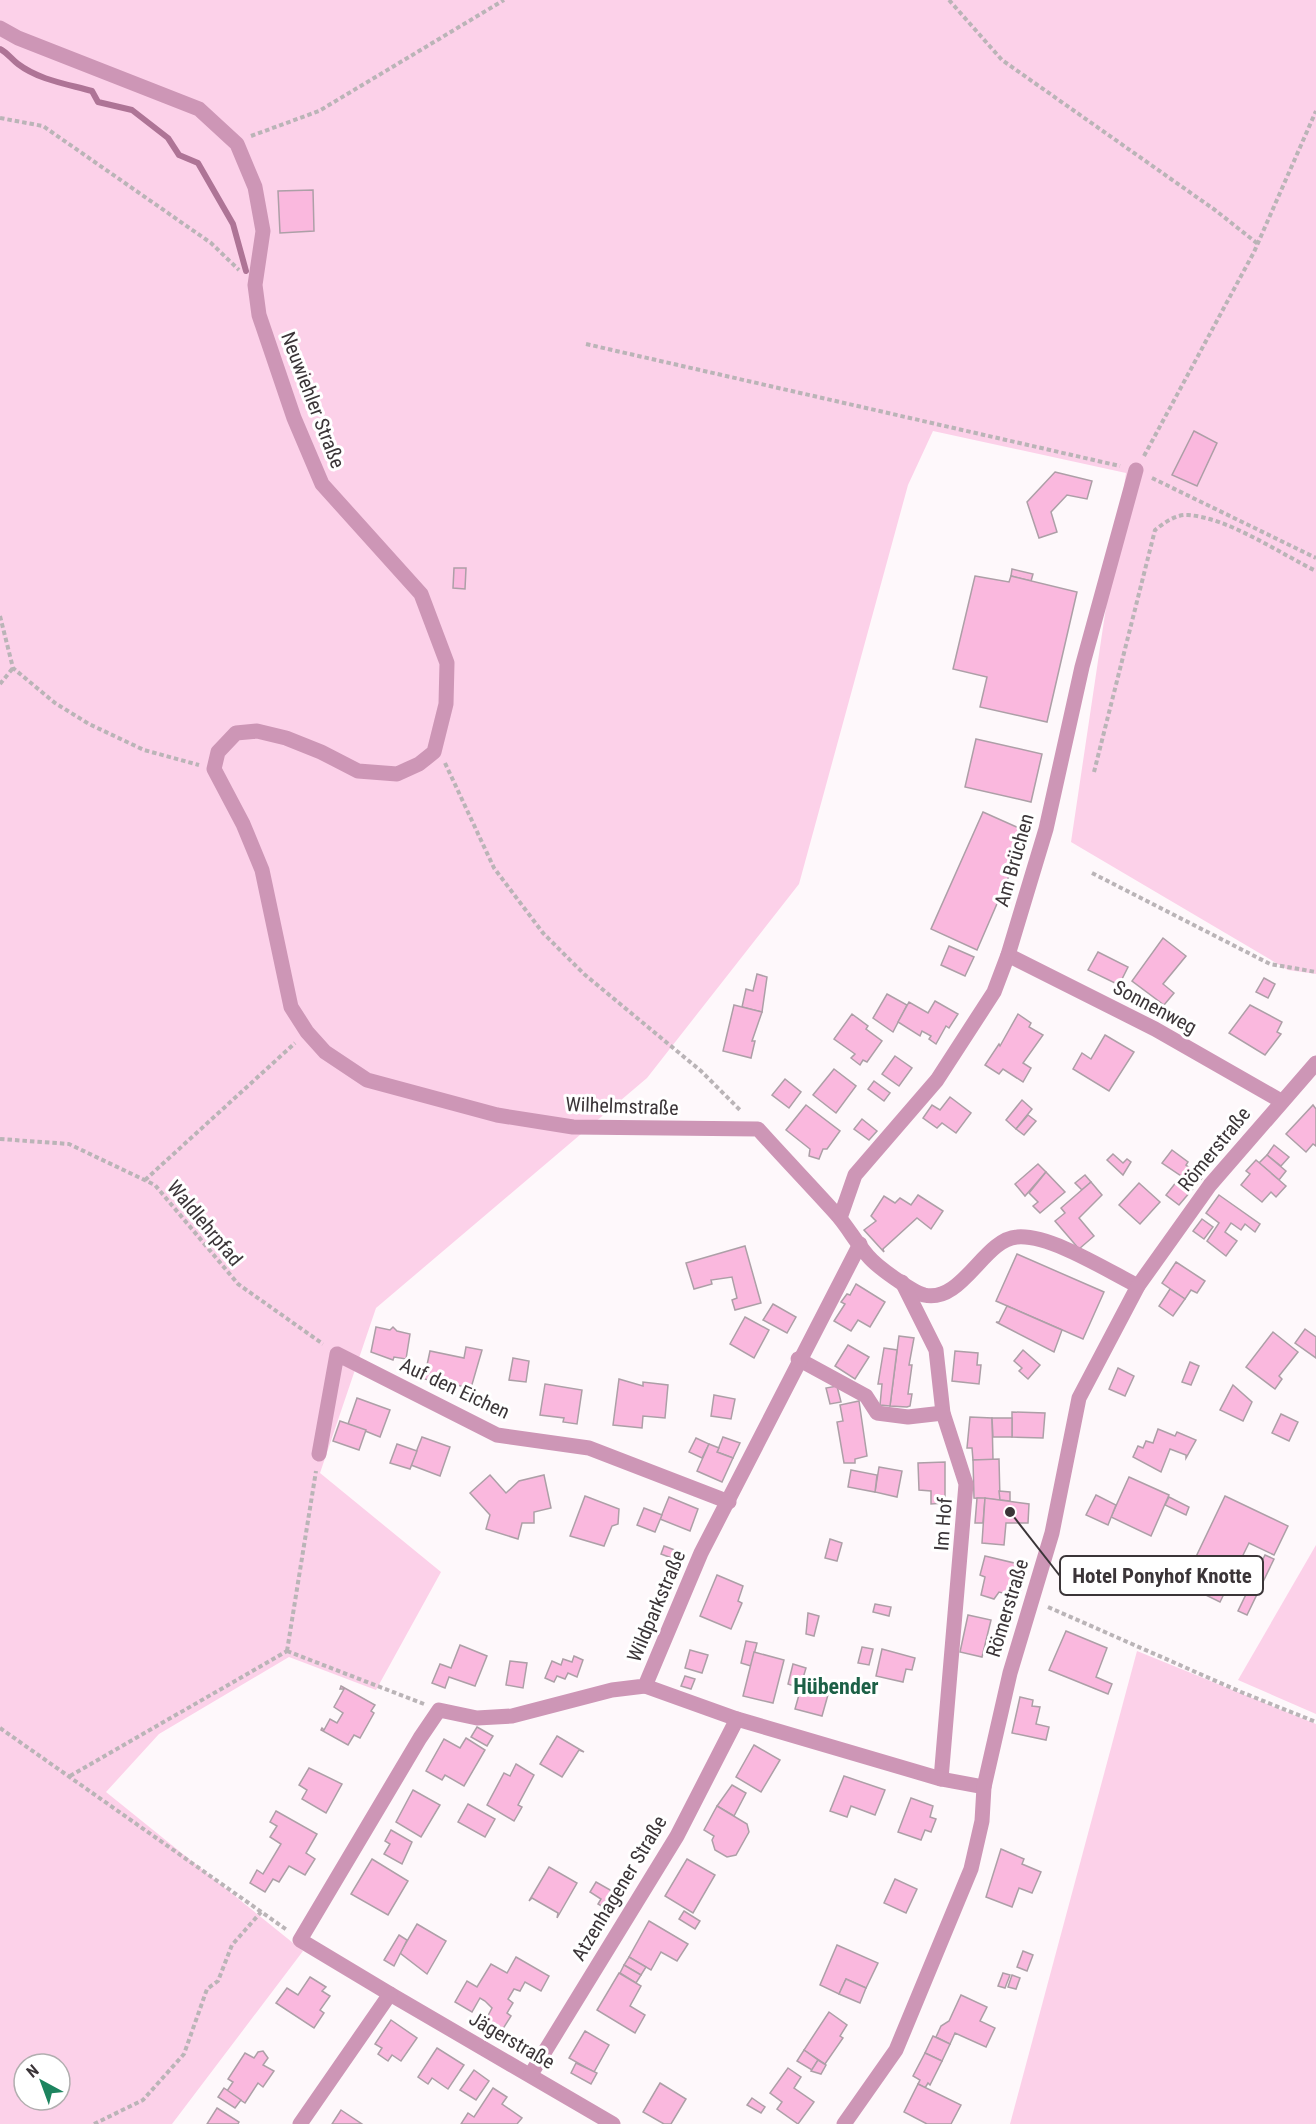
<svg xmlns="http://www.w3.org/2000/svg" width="1316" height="2124" font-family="'Roboto Condensed',sans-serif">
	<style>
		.green { fill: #fcd1e9; fill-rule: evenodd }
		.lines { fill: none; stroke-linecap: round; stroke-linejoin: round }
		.stream { stroke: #ae7496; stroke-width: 6 }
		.building { fill: #fab8de; stroke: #ad9fa7; stroke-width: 1.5 }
		.path { stroke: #bab4b7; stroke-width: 4; stroke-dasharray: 4.5 3; stroke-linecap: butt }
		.street { stroke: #cd96b6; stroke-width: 15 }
		.labels { text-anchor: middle; stroke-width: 6; stroke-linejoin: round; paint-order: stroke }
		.street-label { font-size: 20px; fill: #3b3538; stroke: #fff }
		.quarter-label { font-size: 22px; font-weight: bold; fill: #1c6046; stroke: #fff }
		.leader { fill: none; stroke: #3b3538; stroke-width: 2 }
		.callout-dot { fill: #3b3538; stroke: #fff; stroke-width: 2 }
		.callout { fill: #fff; stroke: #3b3538; stroke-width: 2 }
		.callout-label { font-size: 21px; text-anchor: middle; font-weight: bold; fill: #3b3538 }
	</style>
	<rect width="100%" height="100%" fill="#fef8fb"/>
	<g class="green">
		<path d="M 0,0 L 1316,0 L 1316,974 L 1288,970 L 1071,842 L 1126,473 L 933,431 L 908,485 L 799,884 L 647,1078 L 376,1308 L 320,1473 L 441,1572 L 376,1690 L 289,1657 L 159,1734 L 106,1792 L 303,1951 L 172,2124 L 0,2124 ZM 24,2064 L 60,2064 L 60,2100 L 24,2100 Z"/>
		<polygon points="1316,1545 1316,1714 1238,1680"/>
		<polygon points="1137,1651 1316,1724 1316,2124 1010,2124"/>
	</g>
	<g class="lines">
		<path class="stream" d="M 0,49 C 8,53 11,59 18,64 C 39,80 67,84 92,91 L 98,102 L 132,110 L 168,138 L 179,155 L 198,163 L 233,224 L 246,271"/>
	</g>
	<g class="building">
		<polygon points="313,190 314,231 280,233 278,191"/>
		<polygon points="1194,431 1217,443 1197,486 1172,475"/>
		<polygon points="1055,472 1092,481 1087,499 1067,495 1051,512 1057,532 1039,538 1027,502"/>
		<polygon points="454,568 466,568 465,589 453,588"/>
		<polygon points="1012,569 1033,574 1031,581 1011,576"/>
		<polygon points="975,576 1009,582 1011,576 1077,592 1047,722 980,707 987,677 953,669"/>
		<polygon points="976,739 1042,754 1031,802 965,787"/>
		<polygon points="983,812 1028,832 977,950 931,929"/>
		<polygon points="1163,938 1186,956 1163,984 1174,993 1164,1005 1132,981"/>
		<polygon points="949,946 974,957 965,976 941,965"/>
		<polygon points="1098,952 1128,967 1119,985 1088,970"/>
		<polygon points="757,974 767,977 762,1012 742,1007 746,989 753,991"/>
		<polygon points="1264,978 1275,984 1268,998 1256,992"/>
		<polygon points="887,994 907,1005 893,1032 873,1018"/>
		<polygon points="935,1001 958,1014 949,1028 946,1026 936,1044 929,1039 931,1036 922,1031 920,1036 898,1022 909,1002 928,1013"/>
		<polygon points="734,1005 762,1012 752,1041 755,1041 751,1058 723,1051"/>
		<polygon points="1250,1005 1282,1022 1277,1032 1281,1034 1265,1055 1229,1033"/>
		<polygon points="852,1014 868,1026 866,1029 882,1041 867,1062 863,1060 860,1065 851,1058 855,1054 834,1039"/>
		<polygon points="1018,1014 1031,1023 1029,1027 1043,1035 1023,1063 1031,1068 1023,1082 1003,1069 999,1074 985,1065 999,1044 1000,1046"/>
		<polygon points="1105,1035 1134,1052 1109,1091 1073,1069 1082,1053 1091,1059"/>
		<polygon points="895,1056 912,1068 899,1086 882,1074"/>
		<polygon points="834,1069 856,1086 836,1113 813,1095"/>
		<polygon points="785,1079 801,1092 789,1108 772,1095"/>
		<polygon points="874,1081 890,1093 884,1101 868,1089"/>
		<polygon points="950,1097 971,1113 956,1133 942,1123 937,1128 923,1118 932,1105 940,1110"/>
		<polygon points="1022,1100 1032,1109 1016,1129 1006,1120"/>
		<polygon points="806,1105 840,1131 827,1149 823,1149 819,1159 809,1156 810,1149 786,1130"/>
		<polygon points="1313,1105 1316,1109 1316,1146 1313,1144 1306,1152 1286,1134"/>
		<polygon points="1028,1115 1036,1121 1024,1135 1016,1129"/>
		<polygon points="862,1119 877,1131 869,1140 854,1129"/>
		<polygon points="1274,1145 1289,1157 1281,1166 1267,1155"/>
		<polygon points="1172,1150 1188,1162 1186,1165 1202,1178 1179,1205 1166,1195 1181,1176 1162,1163"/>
		<polygon points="1113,1154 1123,1163 1127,1159 1131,1162 1123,1175 1107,1160"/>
		<polygon points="1267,1155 1286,1171 1279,1180 1259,1163"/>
		<polygon points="1256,1160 1286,1186 1276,1197 1271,1192 1262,1202 1241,1185 1250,1174 1246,1171"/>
		<polygon points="1038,1164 1046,1172 1025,1196 1015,1184"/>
		<polygon points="1046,1172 1065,1192 1040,1213 1033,1206 1038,1202 1029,1193"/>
		<polygon points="1085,1175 1091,1182 1082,1190 1075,1183"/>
		<polygon points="1091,1182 1102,1195 1079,1218 1094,1236 1079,1249 1055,1221 1065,1213 1061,1208"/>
		<polygon points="1139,1183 1160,1202 1140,1224 1119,1205"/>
		<polygon points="918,1195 943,1211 931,1229 917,1218 883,1249 884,1252 864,1230 876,1221 871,1216 884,1196 895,1203 900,1198 911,1205"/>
		<polygon points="1219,1195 1260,1224 1255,1232 1245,1224 1241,1230 1231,1223 1225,1232 1237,1241 1226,1256 1207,1241 1219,1223 1206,1213"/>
		<polygon points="1202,1219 1213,1227 1204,1239 1193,1231"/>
		<polygon points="745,1246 761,1303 735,1310 732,1300 737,1298 732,1277 711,1280 712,1284 694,1289 686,1263"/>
		<polygon points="1017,1254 1104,1292 1083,1339 996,1301"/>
		<polygon points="1176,1262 1205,1281 1197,1293 1191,1290 1185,1299 1162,1283"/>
		<polygon points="856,1284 885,1302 870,1327 858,1320 851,1331 834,1321 845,1304 841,1302 847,1294 850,1295"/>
		<polygon points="1170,1289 1185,1299 1173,1316 1159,1306"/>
		<polygon points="773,1304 796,1317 787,1333 763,1320"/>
		<polygon points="1007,1306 1062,1330 1054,1352 996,1322 999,1322"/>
		<polygon points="745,1317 769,1330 754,1358 730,1344"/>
		<polygon points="376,1327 390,1330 393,1327 397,1331 410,1334 406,1359 394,1357 393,1360 371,1352"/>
		<polygon points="1305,1329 1316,1337 1316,1358 1295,1343"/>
		<polygon points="1273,1332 1298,1352 1279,1376 1282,1379 1275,1389 1246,1367"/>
		<polygon points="899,1336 914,1338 909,1365 912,1365 908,1394 912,1394 910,1406 907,1407 890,1406"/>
		<polygon points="848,1345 869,1357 855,1379 835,1366"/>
		<polygon points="466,1347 482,1350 471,1388 424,1379 430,1351 464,1358"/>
		<polygon points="884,1348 897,1350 890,1406 880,1405 882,1384 878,1384"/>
		<polygon points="1023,1350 1040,1365 1028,1379 1019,1371 1022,1368 1014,1361"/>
		<polygon points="955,1351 978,1353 977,1365 981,1365 979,1384 952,1381"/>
		<polygon points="513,1358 529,1361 526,1382 509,1380"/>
		<polygon points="1190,1362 1199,1366 1191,1385 1182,1382"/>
		<polygon points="1118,1368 1134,1376 1125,1396 1109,1389"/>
		<polygon points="619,1379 643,1386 643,1382 668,1385 665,1418 643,1416 642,1428 613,1425"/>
		<polygon points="545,1384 582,1390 577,1424 563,1422 564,1418 540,1415"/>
		<polygon points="1233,1385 1252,1402 1243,1421 1220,1410"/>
		<polygon points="837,1386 841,1402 830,1404 826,1388"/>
		<polygon points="714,1395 735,1399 731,1419 711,1416"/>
		<polygon points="357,1398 390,1410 380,1437 348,1424"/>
		<polygon points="859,1401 867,1456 855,1459 855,1463 844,1463 837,1422 843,1421 840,1405"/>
		<polygon points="1012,1412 1045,1413 1043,1438 1012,1437"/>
		<polygon points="1281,1414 1298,1422 1289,1441 1272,1433"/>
		<polygon points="970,1417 992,1418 993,1460 973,1460 972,1448 967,1448"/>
		<polygon points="992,1418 1012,1418 1012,1437 993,1437"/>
		<polygon points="340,1421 366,1430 359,1450 333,1441"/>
		<polygon points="1158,1429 1175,1436 1177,1432 1196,1440 1186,1458 1186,1455 1170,1449 1161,1472 1133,1457 1138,1446 1143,1448 1146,1441 1153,1443"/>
		<polygon points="422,1437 450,1447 440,1476 411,1465"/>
		<polygon points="723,1437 740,1443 733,1458 717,1452"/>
		<polygon points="696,1438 709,1444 702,1458 689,1452"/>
		<polygon points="397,1444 417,1451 410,1469 390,1463"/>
		<polygon points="709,1444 719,1448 717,1452 733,1458 722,1482 697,1471"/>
		<polygon points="999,1459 1000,1500 974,1498 973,1460"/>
		<polygon points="945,1462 945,1503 931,1504 931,1491 919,1490 918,1463"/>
		<polygon points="879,1467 902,1471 897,1497 875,1492"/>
		<polygon points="851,1470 877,1475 875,1492 848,1487"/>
		<polygon points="490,1475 506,1493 519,1481 544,1475 551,1508 534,1512 534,1523 522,1523 518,1539 486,1529 490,1515 470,1493"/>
		<polygon points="1129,1477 1169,1495 1151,1536 1111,1517"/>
		<polygon points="999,1491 1010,1492 1010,1501 1000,1500"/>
		<polygon points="1096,1495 1116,1505 1108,1525 1086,1515"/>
		<polygon points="585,1496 619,1509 618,1524 612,1526 604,1546 570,1536"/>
		<polygon points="1225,1496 1288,1526 1274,1555 1249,1543 1220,1602 1183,1584"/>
		<polygon points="669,1497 698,1509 690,1531 660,1519"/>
		<polygon points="1169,1497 1189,1507 1186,1515 1165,1505"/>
		<polygon points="977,1498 985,1498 983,1523 975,1523"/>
		<polygon points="985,1498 1029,1504 1028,1523 1006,1523 1004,1545 982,1543"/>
		<polygon points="644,1508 662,1515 655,1532 637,1525"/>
		<polygon points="830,1539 842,1543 837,1561 825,1558"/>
		<polygon points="664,1546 680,1552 677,1560 661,1554"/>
		<polygon points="1265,1555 1274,1559 1247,1615 1238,1611"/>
		<polygon points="985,1556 1027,1566 1019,1597 999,1592 994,1599 981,1595 985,1577 980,1575"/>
		<polygon points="717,1575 743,1586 738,1601 742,1603 731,1629 700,1616"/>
		<polygon points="875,1604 891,1607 889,1616 873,1612"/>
		<polygon points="808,1613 819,1616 814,1636 806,1634"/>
		<polygon points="968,1615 991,1620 982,1657 960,1652"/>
		<polygon points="1066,1631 1107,1648 1096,1677 1112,1684 1108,1694 1049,1670"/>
		<polygon points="746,1641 757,1643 751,1666 741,1663"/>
		<polygon points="460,1645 487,1656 475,1686 449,1677 445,1688 432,1683 440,1664 451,1668"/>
		<polygon points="862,1647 873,1649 869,1665 858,1663"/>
		<polygon points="882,1649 915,1658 912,1670 906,1669 903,1682 876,1676"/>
		<polygon points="690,1650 708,1655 702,1673 685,1668"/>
		<polygon points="754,1652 784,1660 773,1703 743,1696"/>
		<polygon points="574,1656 583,1660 577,1677 568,1673 565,1679 557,1676 554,1682 545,1678 552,1661 561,1665 563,1659 572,1662"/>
		<polygon points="510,1661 527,1663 523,1688 506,1685"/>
		<polygon points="793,1664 806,1668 800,1688 788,1684"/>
		<polygon points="685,1676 695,1679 691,1689 681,1686"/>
		<polygon points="804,1677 831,1684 822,1716 795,1709"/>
		<polygon points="341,1686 375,1705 371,1711 374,1713 360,1738 354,1735 348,1745 321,1730 322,1728 324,1730 330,1719 337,1723 343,1713 334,1707 344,1689 340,1689"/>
		<polygon points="1020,1697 1033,1700 1032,1706 1040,1707 1036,1724 1049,1727 1046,1740 1012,1733"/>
		<polygon points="477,1727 493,1736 487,1746 471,1737"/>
		<polygon points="557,1736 584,1752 579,1750 562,1777 540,1764"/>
		<polygon points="466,1738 485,1750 464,1786 445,1775 442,1780 426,1771 444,1739 460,1748"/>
		<polygon points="754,1745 780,1760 761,1792 736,1777"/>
		<polygon points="516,1764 534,1775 518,1805 522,1807 514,1821 487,1805 504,1773 510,1776"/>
		<polygon points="309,1768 342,1784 326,1813 302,1799 307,1790 299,1785"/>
		<polygon points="844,1776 885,1790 875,1815 851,1806 847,1817 830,1811"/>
		<polygon points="732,1785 746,1793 734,1816 717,1806"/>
		<polygon points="413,1790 440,1805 421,1837 396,1822"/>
		<polygon points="911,1798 933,1806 930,1817 936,1819 931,1832 925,1830 921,1840 898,1832"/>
		<polygon points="468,1804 495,1819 485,1837 458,1822"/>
		<polygon points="717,1806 747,1824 749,1832 736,1855 727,1857 715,1850 712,1840 714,1836 704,1830"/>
		<polygon points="276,1811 317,1834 306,1853 315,1859 305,1875 289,1866 279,1882 273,1879 265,1892 250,1883 257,1870 263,1874 281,1844 270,1837 277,1826 270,1822"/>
		<polygon points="391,1830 412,1842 402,1864 384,1854 390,1844 385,1841"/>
		<polygon points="1001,1849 1024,1859 1022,1864 1041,1872 1032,1893 1019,1888 1012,1907 986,1897"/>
		<polygon points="372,1859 408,1881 388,1915 351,1894"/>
		<polygon points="687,1859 715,1875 693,1913 665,1896"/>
		<polygon points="549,1867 577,1883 557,1918 558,1913 532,1898 529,1901"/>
		<polygon points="895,1879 917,1889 906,1913 884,1903"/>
		<polygon points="596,1882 612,1891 603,1907 598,1904 601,1899 590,1892"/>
		<polygon points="684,1911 700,1921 695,1929 679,1919"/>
		<polygon points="649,1921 688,1944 677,1961 661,1952 651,1970 629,1957"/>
		<polygon points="417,1924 446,1941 427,1974 400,1953"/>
		<polygon points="399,1935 407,1940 394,1966 384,1960"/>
		<polygon points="837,1945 878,1963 866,1988 846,1979 839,1994 820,1985"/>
		<polygon points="1023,1951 1033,1955 1027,1971 1017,1967"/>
		<polygon points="516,1957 549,1976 541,1991 525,1982 520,1991 514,1989 508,1999 513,2003 507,2013 511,2016 499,2035 483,2025 492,2008 485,2001 480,1998 472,2012 455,2002 467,1981 477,1987 491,1964 507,1973"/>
		<polygon points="629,1957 646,1967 641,1975 624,1965"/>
		<polygon points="624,1965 641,1975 636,1983 620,1973"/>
		<polygon points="619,1973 641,1986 630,2006 645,2015 635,2033 597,2010"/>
		<polygon points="1003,1973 1010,1975 1005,1988 998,1986"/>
		<polygon points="1012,1975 1020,1978 1016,1989 1008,1987"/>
		<polygon points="310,1977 326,1987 322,1991 330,1996 320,2010 324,2013 314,2028 276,2003 287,1988 298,1995"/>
		<polygon points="846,1979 866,1988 860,2003 839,1994"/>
		<polygon points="961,1995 987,2007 980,2021 995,2028 986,2047 955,2033 950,2044 936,2037 941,2026 949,2021"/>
		<polygon points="829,2012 847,2025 840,2036 843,2038 825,2064 804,2050"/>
		<polygon points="391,2020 417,2038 401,2061 392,2055 388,2061 378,2054 382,2048 375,2044"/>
		<polygon points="585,2031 609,2045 594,2072 569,2058"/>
		<polygon points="933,2036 950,2044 942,2061 925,2053"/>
		<polygon points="437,2048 464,2065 448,2089 432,2078 428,2084 418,2077"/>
		<polygon points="804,2050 818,2060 812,2070 797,2061"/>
		<polygon points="263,2051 268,2058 263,2065 274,2071 263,2087 258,2083 245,2103 227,2091 233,2082 228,2079 245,2053 254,2058 258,2052"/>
		<polygon points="925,2053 942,2061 930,2085 928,2083 925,2088 918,2084 920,2080 913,2076"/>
		<polygon points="818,2060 826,2065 821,2074 811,2071"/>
		<polygon points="576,2063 597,2073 591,2084 571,2073"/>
		<polygon points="788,2068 801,2077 794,2088 814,2102 798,2124 777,2109 782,2102 770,2093"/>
		<polygon points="474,2070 489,2081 476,2100 460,2090"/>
		<polygon points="660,2083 686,2099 671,2124 664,2124 643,2112"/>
		<polygon points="918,2084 961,2105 951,2124 927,2124 904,2112"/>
		<polygon points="224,2088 241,2100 235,2108 218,2097"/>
		<polygon points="493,2088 507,2097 502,2104 522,2118 517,2124 461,2124 468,2113 474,2117"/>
		<polygon points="752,2098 765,2107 761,2113 747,2105"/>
		<polygon points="217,2108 239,2122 238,2124 207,2124"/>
		<polygon points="341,2110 362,2124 332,2124"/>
	</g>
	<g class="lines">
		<g class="path">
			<polyline points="949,0 1002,60 1215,210 1258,244"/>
			<polyline points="0,118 43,126 211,243 239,270"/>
			<polyline points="251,136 319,111 504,0"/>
			<polyline points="586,344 1120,466"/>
			<polyline points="1144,456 1254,252 1316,111"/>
			<polyline points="1152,478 1316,558"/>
			<polyline points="0,616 13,668 55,703 89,724 144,750 199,765"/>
			<polyline points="0,684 13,668"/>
			<polyline points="445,763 494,868 543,933 584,974 701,1071 741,1111"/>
			<path d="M 1094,772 L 1155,530 C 1164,523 1176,514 1188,515 C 1229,518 1279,553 1316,571"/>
			<polyline points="1092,873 1270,964 1316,972"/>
			<polyline points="0,1139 69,1144 155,1185 238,1284 323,1344"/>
			<polyline points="145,1180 295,1043"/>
			<polyline points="1048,1607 1241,1692 1316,1722"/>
			<polyline points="287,1651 316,1471"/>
			<polyline points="287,1651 424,1704"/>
			<polyline points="0,1728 287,1930"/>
			<polyline points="70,1776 287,1651"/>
			<polyline points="94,2124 143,2100 184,2054 207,1989 218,1981 232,1945 261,1912"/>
		</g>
		<g class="street">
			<path d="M 0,28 L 18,38 L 199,109 L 237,144 L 255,187 L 263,231 L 255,285 L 259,315 L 294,418 L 322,484 L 421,594 L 447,663 L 446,704 L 434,752 L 419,764 L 397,774 L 358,771 L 321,752 L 286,738 L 257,731 L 236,733 L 218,752 L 214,769 L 243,824 L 262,870 L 291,1007 L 307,1032 L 325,1052 L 367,1080 L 497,1115 L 573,1127 L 758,1129 C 784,1158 812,1187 838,1216 C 849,1229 857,1244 868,1256 C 877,1267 911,1291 924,1295 C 962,1304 984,1239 1017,1237 C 1050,1234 1108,1271 1138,1286"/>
			<polyline points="1008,955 1155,1029 1281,1101"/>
			<polyline points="840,1218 855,1175 937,1080 994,992 1008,955 1046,829 1082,667 1136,470"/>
			<polyline points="902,1282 936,1350 943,1413 966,1484 941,1779"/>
			<polyline points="798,1359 866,1396 877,1413 908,1417 943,1413"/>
			<polyline points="319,1454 337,1354 497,1435 589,1448 729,1502"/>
			<polyline points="645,1686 737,1719"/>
			<polyline points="390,1994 613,2124"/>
			<polyline points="531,2074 677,1836 737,1719 941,1779 984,1787"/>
			<polyline points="300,2124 390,1994 300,1940 420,1738 439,1710 477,1718 512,1716 612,1690 645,1686 701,1553 860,1244"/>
			<polyline points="844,2124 896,2050 971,1869 982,1821 984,1787 1010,1673 1052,1533 1079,1398 1138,1286 1210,1185 1316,1063"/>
		</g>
	</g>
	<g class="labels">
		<g class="street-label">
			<text transform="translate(313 400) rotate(69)" y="7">Neuwiehler Straße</text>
			<text transform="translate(1014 860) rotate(-74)" y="7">Am Brüchen</text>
			<text transform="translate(1155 1007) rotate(28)" y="7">Sonnenweg</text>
			<text transform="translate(622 1106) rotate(2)" y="7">Wilhelmstraße</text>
			<text transform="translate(1214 1149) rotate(-51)" y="7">Römerstraße</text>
			<text transform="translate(205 1223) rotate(50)" y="7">Waldlehrpfad</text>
			<text transform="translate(455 1388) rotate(25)" y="7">Auf den Eichen</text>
			<text transform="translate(943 1524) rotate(-86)" y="7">Im Hof</text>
			<text transform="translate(656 1606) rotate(-67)" y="7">Wildparkstraße</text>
			<text transform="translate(1007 1608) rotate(-73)" y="7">Römerstraße</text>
			<text transform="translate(619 1888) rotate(-59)" y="7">Atzenhagener Straße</text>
			<text transform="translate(512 2040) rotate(30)" y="7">Jägerstraße</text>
		</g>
		<g class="quarter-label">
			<text x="836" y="1694">Hübender</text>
		</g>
	</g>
	<path class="leader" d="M1010 1512L1060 1576"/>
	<circle class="callout-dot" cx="1010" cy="1512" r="6"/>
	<rect class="callout" x="1060" y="1556" width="203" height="39" rx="6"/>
	<g class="callout-label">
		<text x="1162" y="1583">Hotel Ponyhof Knotte</text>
	</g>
	<g transform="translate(42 2082) rotate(319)"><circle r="28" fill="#ffffff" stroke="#b1aeaf" stroke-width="1.5"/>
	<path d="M0-4.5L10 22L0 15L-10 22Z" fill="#1d845f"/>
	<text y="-9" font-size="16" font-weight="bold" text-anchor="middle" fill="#3b3538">N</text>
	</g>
</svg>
